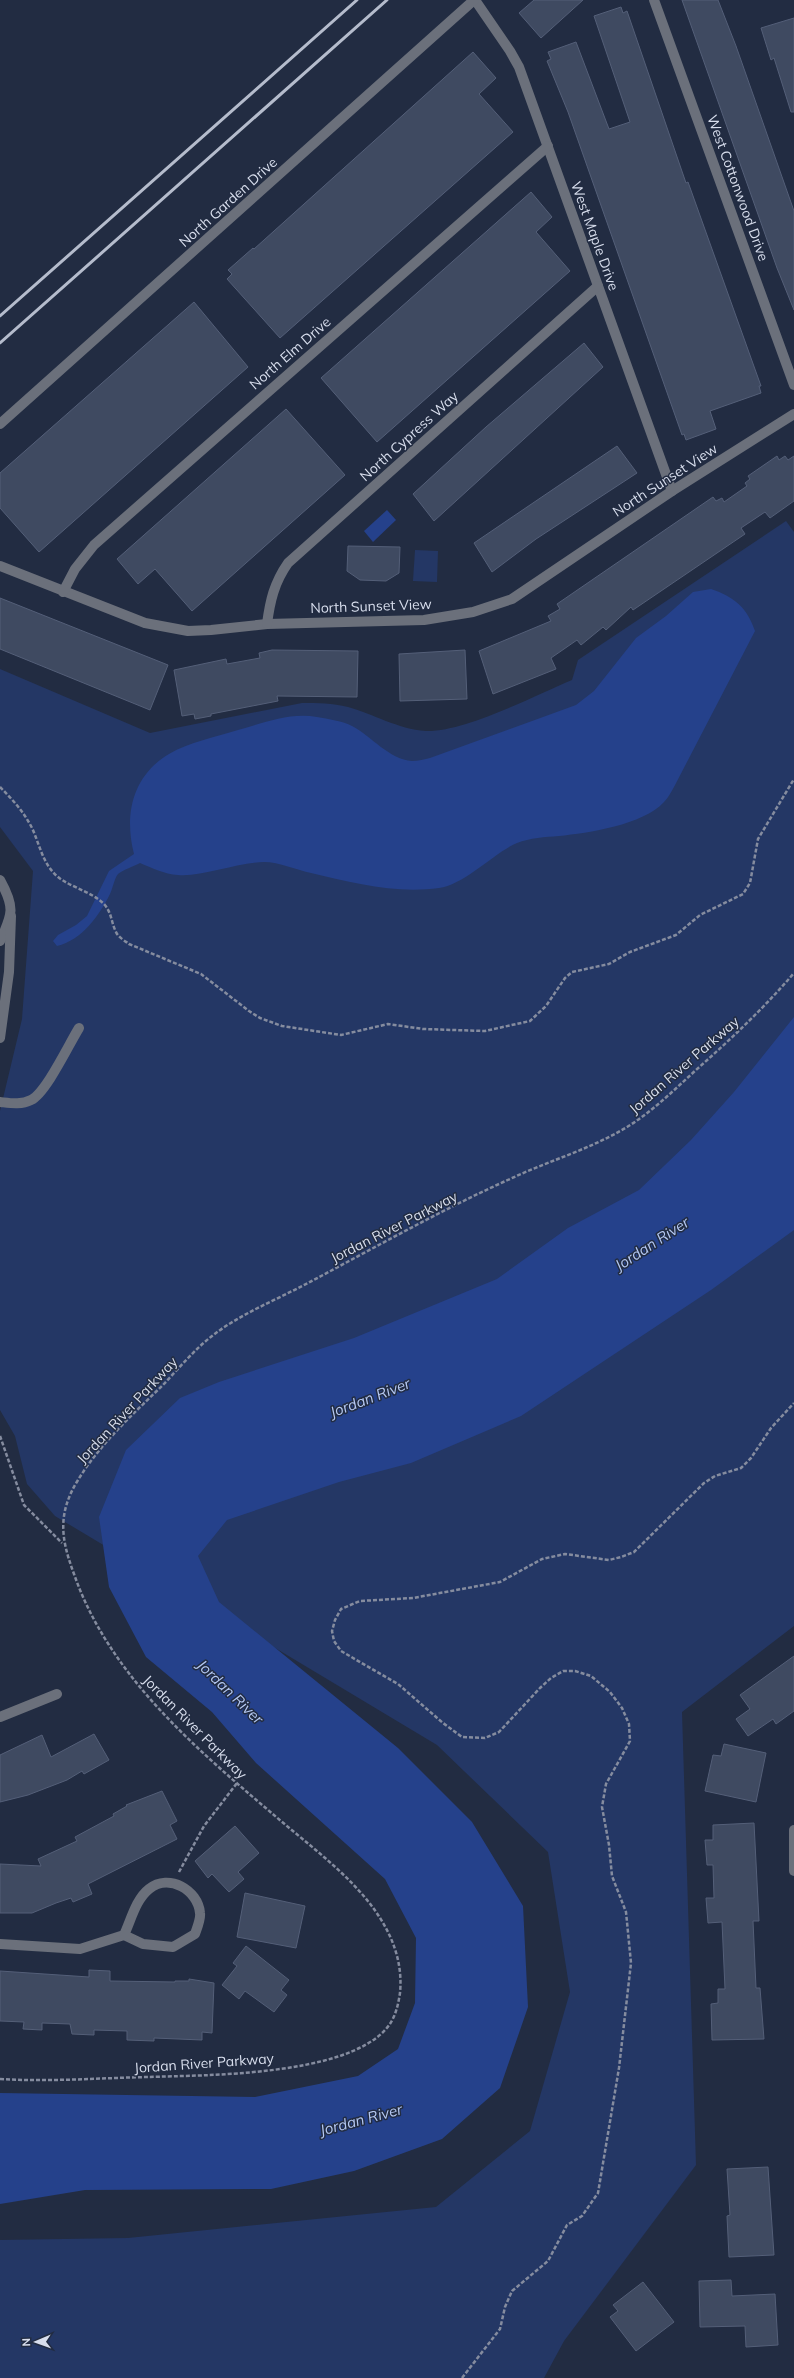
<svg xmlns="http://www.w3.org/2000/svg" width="794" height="2378" font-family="Mulish,sans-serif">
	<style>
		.green { fill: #243765 }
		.water { fill: #25418b }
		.building { fill: #3f4a61; stroke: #545f78 }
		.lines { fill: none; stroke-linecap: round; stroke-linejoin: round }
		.path { stroke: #858c9f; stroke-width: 2.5; stroke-dasharray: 4 2; stroke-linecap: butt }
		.minor { stroke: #6b707b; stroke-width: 10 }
		.rail { stroke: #b5bccc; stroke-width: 3 }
		.labels { text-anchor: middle; stroke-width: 3; stroke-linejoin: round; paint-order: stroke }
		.street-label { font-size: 14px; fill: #d8deed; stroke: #222c42 }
		.water-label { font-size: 15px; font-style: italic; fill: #b5c8f2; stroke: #222c42 }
	</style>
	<rect width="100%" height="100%" fill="#222c42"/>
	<g class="green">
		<path d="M 786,521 L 794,532 L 794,1626 L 682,1712 L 696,2165 L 564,2341 L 544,2378 L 0,2378 L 0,2240 L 128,2238 L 436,2207 L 530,2131 L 570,1992 L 548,1852 L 437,1745 L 55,1516 L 27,1484 L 15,1436 L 0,1410 L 0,1111 L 22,1019 L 33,871 L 0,827 L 0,669 L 150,733 L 302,703 C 318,703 332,703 348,707 C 374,714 397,729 426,731 C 465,732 534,696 572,680 L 578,660 Z"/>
		<polygon points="415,550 438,551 437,582 413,581"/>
	</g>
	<g class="water">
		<polygon points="387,510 396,520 373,542 364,531"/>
		<path d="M 711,589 C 734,597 747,607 755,631 L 674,787 C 671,792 668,798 664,802 C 643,825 588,833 559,836 C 545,837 530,838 517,843 C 495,852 464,885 439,888 C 396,894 353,883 311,873 C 297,870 279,862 264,862 C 236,863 202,877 178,875 C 164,874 152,868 140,863 C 134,866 123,870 118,874 C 114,879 113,888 110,894 C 99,916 82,940 57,946 L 53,941 L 58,935 L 76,925 L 87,916 L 109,871 L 134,854 C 124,815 132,776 169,754 C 189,742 216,737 238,730 C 264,723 290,712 317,717 C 328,719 343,721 352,726 C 371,736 390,760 412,761 C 418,761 425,759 430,758 L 576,705 L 594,691 L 636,638 L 666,616 L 693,592 Z"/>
		<polygon points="794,1017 794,1230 711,1290 521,1416 411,1463 339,1482 227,1520 198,1556 219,1602 398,1748 472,1822 523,1906 528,2007 500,2088 442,2139 354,2171 271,2189 85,2190 0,2204 0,2093 255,2097 358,2076 398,2049 415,2003 416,1938 385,1879 256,1763 212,1712 146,1657 109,1587 99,1517 126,1450 180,1398 219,1382 354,1338 497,1279 568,1228 639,1190 691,1140 734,1092"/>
	</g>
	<g class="building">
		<polygon points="534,0 583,0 541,38 519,13"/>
		<polygon points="682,0 718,0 736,46 794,211 794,310 777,268"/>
		<polygon points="621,7 623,13 627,11 686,183 688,182 761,386 759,386 761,393 710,411 716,429 686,440 684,434 682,435 568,112 547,61 551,59 548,52 576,42 609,129 630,122 594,16"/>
		<polygon points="794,18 794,112 791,112 774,58 771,60 761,28"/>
		<polygon points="473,52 496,78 479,94 513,132 280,338 227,279 232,274 228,270 253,248 254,249"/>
		<polygon points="531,192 552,217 536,232 570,271 377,442 321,378"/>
		<polygon points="194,302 248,367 39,552 0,508 0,473"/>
		<polygon points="584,343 603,367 434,521 413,494 486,427"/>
		<polygon points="286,409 345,475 192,611 155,569 138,584 117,559"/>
		<polygon points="617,446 637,473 536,539 492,572 474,543"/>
		<polygon points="777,456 779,460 785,456 788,460 794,456 794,501 770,518 765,512 741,528 745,534 633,610 631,607 606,630 603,627 581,645 577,640 551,658 556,669 493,694 479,651 551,621 548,616 560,609 557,604 713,497 716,501 722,498 724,502 747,486 745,483 750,479 748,476"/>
		<polygon points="348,546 400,547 399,573 386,581 360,580 347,571"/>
		<polygon points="0,598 168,665 150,710 0,649"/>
		<polygon points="272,650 358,651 357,697 277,696 278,701 211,714 211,716 195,719 194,714 182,716 174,670 226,659 227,664 260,658 259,653"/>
		<polygon points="465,650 467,699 400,701 399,654"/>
		<polygon points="794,1656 794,1711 776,1724 773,1719 748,1736 736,1719 750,1709 740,1695"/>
		<polygon points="94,1734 109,1760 84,1774 82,1771 67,1780 28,1795 0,1802 0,1755 42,1735 51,1757"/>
		<polygon points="724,1744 766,1753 756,1802 705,1791 713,1755 721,1756"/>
		<polygon points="162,1791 177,1821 170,1825 177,1839 88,1884 92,1894 73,1902 71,1898 56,1903 32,1913 0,1913 0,1864 41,1866 38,1859 77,1841 75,1837 114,1816 113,1814 127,1806 126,1805"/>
		<polygon points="754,1823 759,1921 753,1921 756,1988 760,1988 764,2039 712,2040 711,2004 718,2003 718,1989 725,1989 722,1922 708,1923 706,1898 714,1898 713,1865 707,1865 705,1840 713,1840 713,1825"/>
		<polygon points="235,1826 259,1853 238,1872 244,1879 229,1892 212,1874 208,1878 195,1861"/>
		<polygon points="245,1893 305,1906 296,1948 237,1937"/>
		<polygon points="246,1946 289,1980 281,1990 287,1995 274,2012 245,1991 239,1999 222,1985 237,1966 233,1963"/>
		<polygon points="89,1970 110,1971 110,1981 175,1982 175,1981 189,1981 189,1979 214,1983 212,2033 202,2032 202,2040 154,2038 154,2041 127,2040 127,2031 94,2030 94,2035 72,2034 70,2024 42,2023 42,2030 23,2029 24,2022 0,2021 0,1971 89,1977"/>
		<polygon points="768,2167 774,2255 729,2257 727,2216 730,2215 727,2169"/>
		<polygon points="731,2280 732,2296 775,2294 778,2345 746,2347 745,2326 700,2327 699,2281"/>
		<polygon points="643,2282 674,2322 636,2351 610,2317 618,2311 613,2305"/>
	</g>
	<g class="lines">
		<g class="path">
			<path d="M 0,787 C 12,799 24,812 32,828 C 39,843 42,860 53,872 C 64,886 90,890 104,904 C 112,913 111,922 116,932 C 118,937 125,941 129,944 L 201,974 L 249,1011 L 260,1018 L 282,1026 L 341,1035 L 388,1024 L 423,1029 L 485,1031 L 530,1021 L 546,1006 L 565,978 L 572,972 L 609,964 L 630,952 L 676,935 L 700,915 L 743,894 L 750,883 L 758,839 L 794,779"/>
			<polyline points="0,1436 24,1505 62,1543"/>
			<polyline points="179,1872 204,1826 237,1783"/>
			<path d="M 0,2079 C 50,2082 99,2078 148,2077 C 208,2075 344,2076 386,2029 C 395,2019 398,2006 400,1993 C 403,1962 392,1934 374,1909 C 349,1875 314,1849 281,1821 C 200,1752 110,1678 74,1574 C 61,1539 57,1514 78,1480 C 100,1444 133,1414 163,1385 C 179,1368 194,1350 212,1336 C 240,1314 276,1300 308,1283 C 374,1248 441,1210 510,1179 C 548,1161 591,1149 627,1127 C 653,1111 674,1090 696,1070 C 731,1039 764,1008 794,973"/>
			<polyline points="462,2378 500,2329 505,2307 512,2291 548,2261 567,2225 582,2216 598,2193 619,2068 631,1963 626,1912 612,1876 609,1845 602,1807 606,1784 630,1741 629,1724 622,1708 610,1692 591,1676 575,1671 563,1671 551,1678 540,1688 499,1732 485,1738 462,1737 443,1723 398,1684 341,1651 334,1641 332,1631 335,1620 341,1609 360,1601 413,1598 500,1582 542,1559 565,1554 609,1560 621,1557 634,1552 704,1483 715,1476 741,1468 751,1458 771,1428 794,1403"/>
		</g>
		<g class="minor">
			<polyline points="475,0 510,51 519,67 672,491"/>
			<polyline points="654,0 794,385"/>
			<polyline points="0,424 474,0"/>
			<polyline points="0,566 145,623 188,631 211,630 267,624 424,620 473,612 512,599 672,491 794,414"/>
			<polyline points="63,592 75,569 94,545 548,146"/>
			<path d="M 267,624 C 270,601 274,583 288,563 L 598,286"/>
			<path d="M 0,880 C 15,907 13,914 0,941"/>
			<polyline points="0,1038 9,972 11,916"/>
			<path d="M 0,1102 C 10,1103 21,1105 31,1100 C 46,1093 69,1044 79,1028"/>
			<polyline points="0,1717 57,1694"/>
			<polyline points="794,1830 794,1871"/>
			<path d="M 0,1944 L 80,1949 L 124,1935 C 131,1920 136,1899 149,1889 C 169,1873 198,1890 200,1913 C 201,1919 197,1928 195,1934 L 173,1947 L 143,1944 L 124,1935"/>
		</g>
		<g class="rail">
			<polyline points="0,316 357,0"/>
			<polyline points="0,343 387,0"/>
		</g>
	</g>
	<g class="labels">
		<g class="street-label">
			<text transform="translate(738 188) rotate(70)" y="5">West Cottonwood Drive</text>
			<text transform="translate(228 202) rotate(-42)" y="5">North Garden Drive</text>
			<text transform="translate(595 236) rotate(70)" y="5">West Maple Drive</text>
			<text transform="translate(290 353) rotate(-41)" y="5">North Elm Drive</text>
			<text transform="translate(409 436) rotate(-42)" y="5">North Cypress Way</text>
			<text transform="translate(665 480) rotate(-33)" y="5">North Sunset View</text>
			<text transform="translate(371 606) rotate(-2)" y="5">North Sunset View</text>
			<text transform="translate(684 1065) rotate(-41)" y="5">Jordan River Parkway</text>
			<text transform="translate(394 1227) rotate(-27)" y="5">Jordan River Parkway</text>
			<text transform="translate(127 1410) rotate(-47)" y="5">Jordan River Parkway</text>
			<text transform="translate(195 1727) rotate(45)" y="5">Jordan River Parkway</text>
			<text transform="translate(204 2063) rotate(-4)" y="5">Jordan River Parkway</text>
		</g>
		<g class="water-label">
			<text transform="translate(652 1244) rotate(-33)" y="5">Jordan River</text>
			<text transform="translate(370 1398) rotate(-21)" y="5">Jordan River</text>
			<text transform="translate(230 1692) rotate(44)" y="5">Jordan River</text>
			<text transform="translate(361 2120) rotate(-15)" y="5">Jordan River</text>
		</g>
	</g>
	<g transform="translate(36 2342) rotate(268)" stroke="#222c42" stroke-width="3" paint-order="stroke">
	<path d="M0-3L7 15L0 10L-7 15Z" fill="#d8deed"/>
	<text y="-6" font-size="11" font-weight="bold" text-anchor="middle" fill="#d8deed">N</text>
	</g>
</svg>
